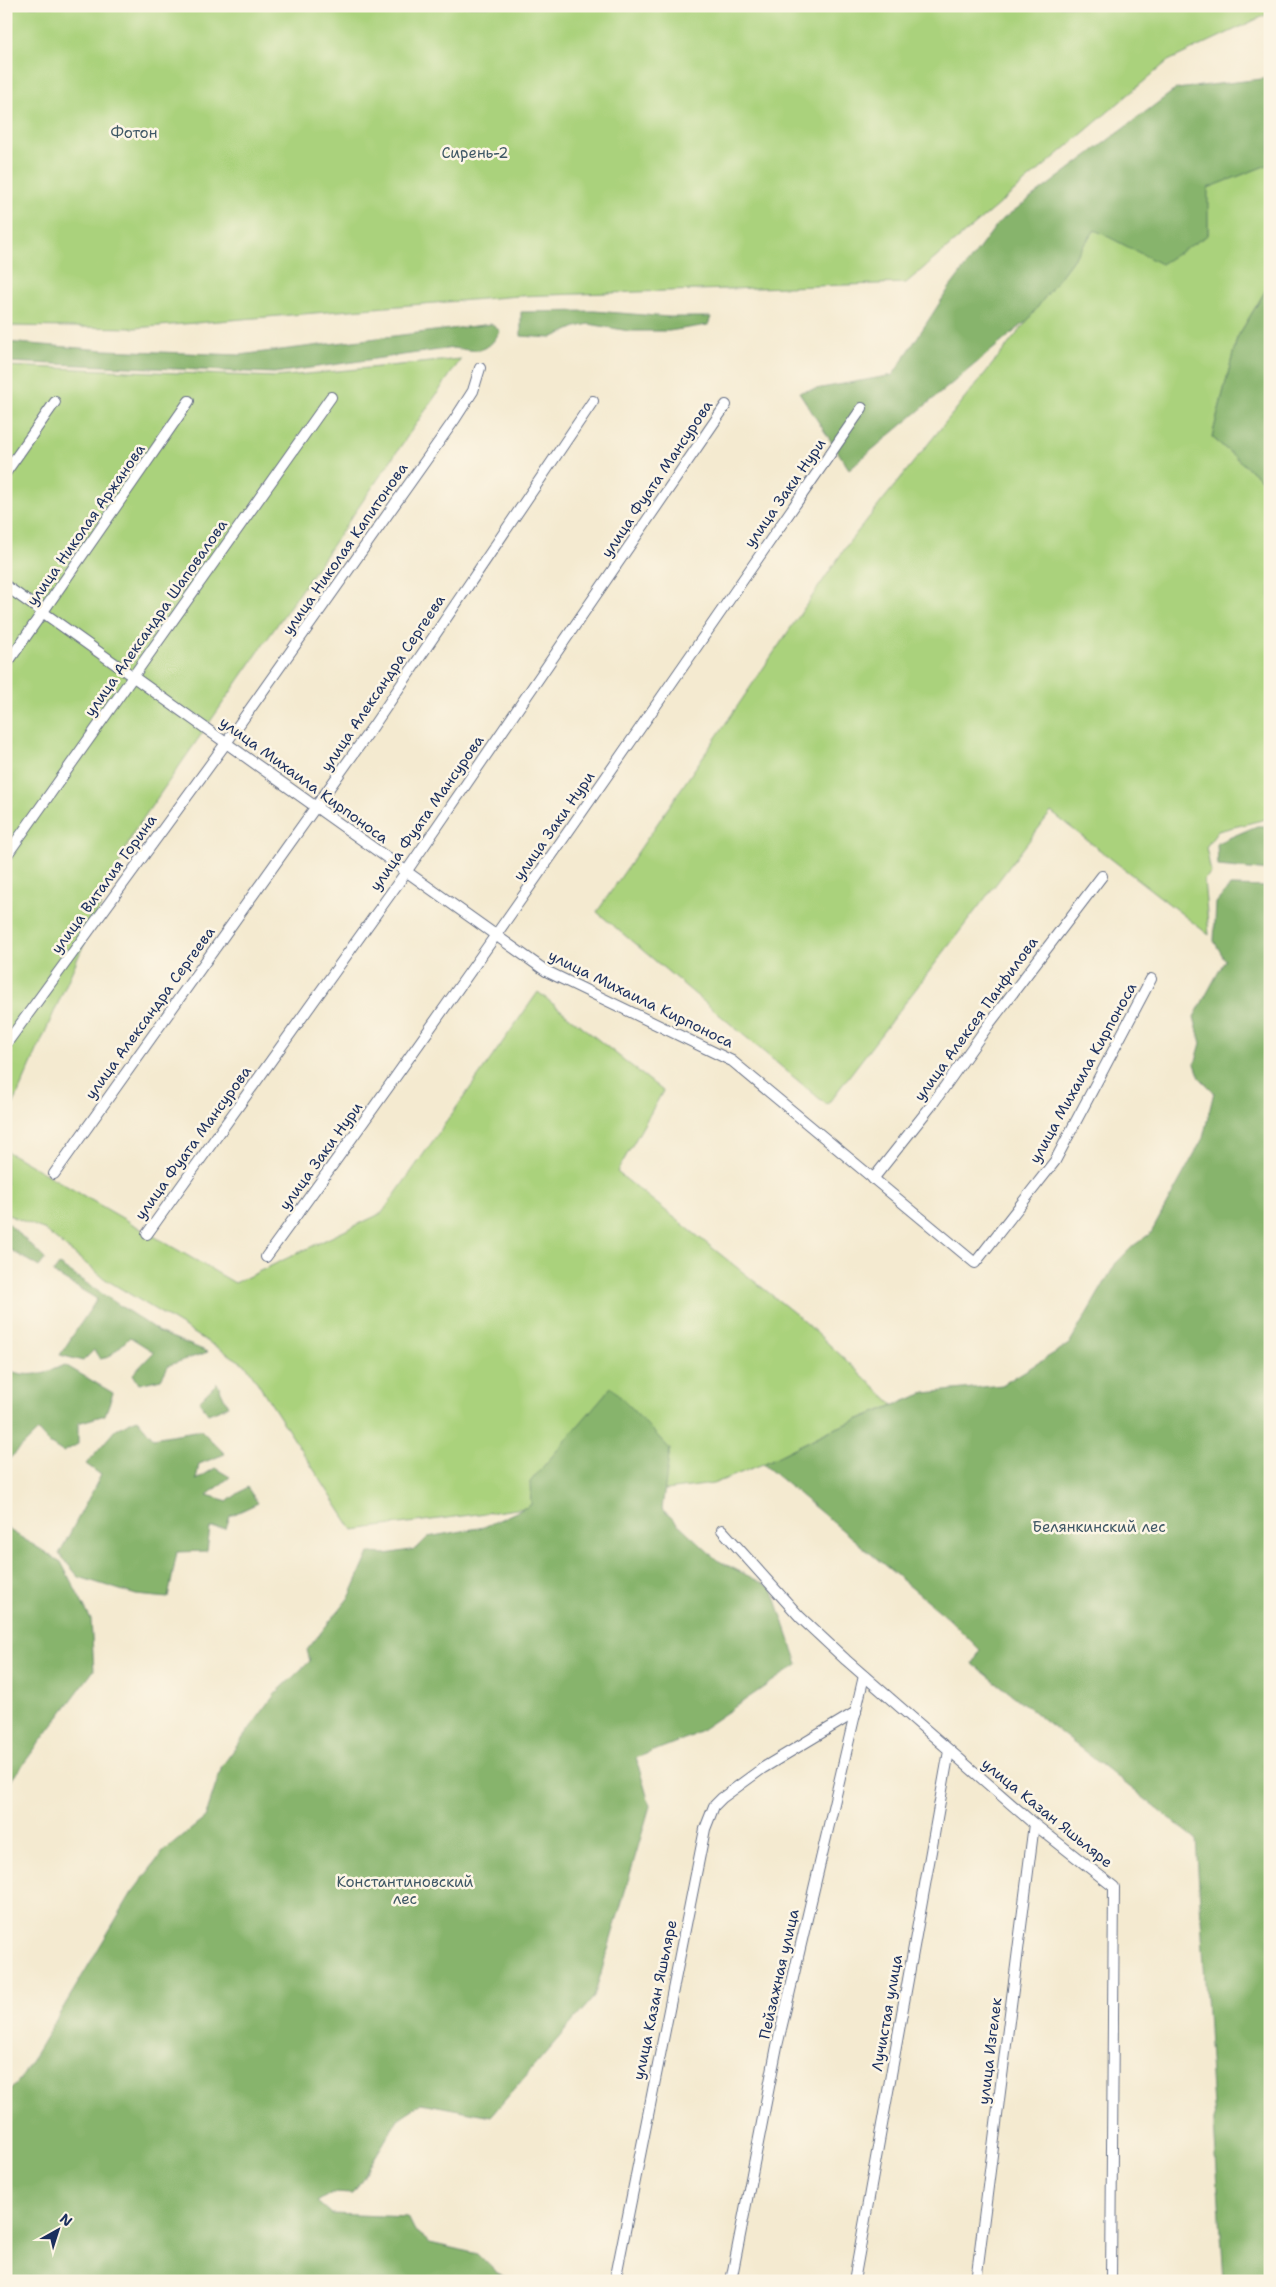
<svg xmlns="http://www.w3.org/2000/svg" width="1276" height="2287" font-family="'Shantell Sans',sans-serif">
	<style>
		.green { fill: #aad27c; stroke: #62806d }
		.forest { fill: #87b46c; stroke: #517265 }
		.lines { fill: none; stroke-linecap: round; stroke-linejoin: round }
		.minor-casing { stroke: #677086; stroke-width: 12 }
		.minor { stroke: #fff; stroke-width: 10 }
		.labels { text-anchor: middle; stroke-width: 5; stroke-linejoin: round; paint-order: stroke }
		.park-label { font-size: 15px; fill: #3f5866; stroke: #fcf5e5 }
		.street-label { font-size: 15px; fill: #1b2f5e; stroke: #fcf5e5 }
	</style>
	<rect width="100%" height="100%" fill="#fcf5e5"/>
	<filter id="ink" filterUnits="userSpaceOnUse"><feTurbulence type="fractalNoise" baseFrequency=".02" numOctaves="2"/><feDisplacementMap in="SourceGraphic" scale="10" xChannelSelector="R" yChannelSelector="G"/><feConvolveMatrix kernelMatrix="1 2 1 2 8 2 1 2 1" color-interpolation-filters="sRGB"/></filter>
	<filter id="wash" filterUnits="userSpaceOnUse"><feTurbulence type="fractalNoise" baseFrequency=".0096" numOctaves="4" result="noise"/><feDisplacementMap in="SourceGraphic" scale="20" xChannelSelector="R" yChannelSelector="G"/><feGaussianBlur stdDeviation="1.12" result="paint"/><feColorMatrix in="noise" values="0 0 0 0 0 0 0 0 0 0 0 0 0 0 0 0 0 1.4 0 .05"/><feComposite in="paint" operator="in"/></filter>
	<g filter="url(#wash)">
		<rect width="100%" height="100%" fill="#f4ead0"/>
		<g class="green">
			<polygon points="6,6 1270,6 1270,13 1168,61 906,283 518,296 135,328 6,326"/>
			<polygon points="1270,164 1270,283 1237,338 1212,437 1270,487 1270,818 1218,831 1206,847 1211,873 1204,880 1209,935 1051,812 827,1105 597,912 850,541 1028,320 1095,230 1208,235 1207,188"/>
			<polygon points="461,359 133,833 6,1121 6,366 276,377"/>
			<polygon points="538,992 663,1091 617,1172 803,1320 894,1405 829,1431 763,1464 713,1484 353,1530 246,1365 105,1279 43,1229 6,1214 6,1151 235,1283 382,1213"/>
		</g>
		<g class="forest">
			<polygon points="1270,78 1270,164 1208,188 1208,235 1161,264 1095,230 1028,320 849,469 799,392 893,375 948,290 999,222 1176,89"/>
			<polygon points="1270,283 1270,487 1212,437 1237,338"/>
			<polygon points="594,311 669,317 711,317 708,325 669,331 629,331 589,324 576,327 551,338 521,336 521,312"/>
			<path d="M 491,324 L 500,331 C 487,355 476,351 453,348 L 274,373 L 6,362 L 6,342 L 104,350 L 240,355 Z"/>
			<polygon points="1257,826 1270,826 1270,871 1218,866 1217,843"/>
			<polygon points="1230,886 1270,887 1270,2281 1224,2281 1196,1839 973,1664 980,1650 948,1618 763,1464 829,1431 925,1393 1002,1385 1069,1344 1116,1263 1133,1246 1151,1233 1203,1138 1214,1092 1200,1078 1195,1064 1201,1043 1194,1017 1225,960 1214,941 1216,903"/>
			<polygon points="6,1221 45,1259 39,1267 6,1247"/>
			<polygon points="59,1265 161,1333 208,1352 169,1365 161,1379 139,1384 133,1374 154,1352 130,1337 109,1357 100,1359 94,1350 83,1361 60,1355 97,1299 53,1273"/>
			<path d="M 65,1365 L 113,1393 L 105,1415 L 78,1423 L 78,1444 L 63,1452 L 49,1443 L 38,1431 L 6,1462 L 6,1369 C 28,1379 43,1374 65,1365 Z"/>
			<polygon points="217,1383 228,1406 208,1414 199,1401"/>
			<polygon points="611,1387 670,1449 662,1509 717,1560 772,1588 798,1664 692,1736 636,1758 650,1806 594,1997 491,2116 422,2103 398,2119 353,2194 332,2193 317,2202 331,2214 408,2217 415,2231 430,2243 478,2254 496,2272 513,2281 6,2281 6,2095 22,2077 131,1894 163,1852 205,1818 222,1766 276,1693 310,1661 307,1650 350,1596 369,1553 386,1554 416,1549 428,1537 484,1527 531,1505 530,1482"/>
			<polygon points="137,1419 153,1438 201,1430 225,1454 199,1464 196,1480 215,1468 230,1477 207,1495 228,1501 247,1487 258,1503 230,1516 226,1528 210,1528 207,1551 177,1552 168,1598 136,1595 79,1577 59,1554 101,1475 86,1464 116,1429"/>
			<polygon points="6,1528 61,1562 91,1620 94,1670 6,1787"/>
		</g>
	</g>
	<g filter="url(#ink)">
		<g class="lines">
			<g class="minor-casing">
				<g id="minor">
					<polyline points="6,472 55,402"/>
					<polyline points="6,586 546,971 732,1061 975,1263 1055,1161 1151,979"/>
					<polyline points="6,665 189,401"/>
					<polyline points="6,856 331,397"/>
					<polyline points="6,1044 226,743 455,419 473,391 480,368"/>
					<polyline points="54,1174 374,725 593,401"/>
					<polyline points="873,1179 931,1106 989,1024 1102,876"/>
					<polyline points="147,1234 406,872 726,405"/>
					<path d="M 266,1257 C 469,978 665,692 862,408"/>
					<polyline points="722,1530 800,1617 846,1660 1034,1824 1114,1887 1111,2281"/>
					<polyline points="615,2281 705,1829 714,1806 722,1798 763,1768 856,1712"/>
					<polyline points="731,2281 777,2046 864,1676"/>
					<polyline points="854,2281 949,1751"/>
					<polyline points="976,2281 1034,1824"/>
				</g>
			</g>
			<use href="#minor" class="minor"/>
		</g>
	</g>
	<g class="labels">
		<g class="park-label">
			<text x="134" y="138">Фотон</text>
			<text x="475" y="158">Сирень-2</text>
			<text x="1099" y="1532">Белянкинский лес</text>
			<text x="405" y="1887">Константиновский<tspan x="405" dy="17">лес</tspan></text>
		</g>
		<g class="street-label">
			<text transform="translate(657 479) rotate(-56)" y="5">улица Фуата Мансурова</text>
			<text transform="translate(785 493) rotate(-55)" y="5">улица Заки Нури</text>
			<text transform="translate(86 525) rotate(-55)" y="5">улица Николая Аржанова</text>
			<text transform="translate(345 549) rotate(-55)" y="5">улица Николая Капитонова</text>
			<text transform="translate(156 618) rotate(-55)" y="5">улица Александра Шаповалова</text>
			<text transform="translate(383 683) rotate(-56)" y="5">улица Александра Сергеева</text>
			<text transform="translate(304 780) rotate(36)" y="5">улица Михаила Кирпоноса</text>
			<text transform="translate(427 813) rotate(-55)" y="5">улица Фуата Мансурова</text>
			<text transform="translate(554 826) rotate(-55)" y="5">улица Заки Нури</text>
			<text transform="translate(104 884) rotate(-54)" y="5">улица Виталия Горина</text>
			<text transform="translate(641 999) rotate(26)" y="5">улица Михаила Кирпоноса</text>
			<text transform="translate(150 1013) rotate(-54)" y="5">улица Александра Сергеева</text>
			<text transform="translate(976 1019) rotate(-54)" y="5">улица Алексея Панфилова</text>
			<text transform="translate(1083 1073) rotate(-61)" y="5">улица Михаила Кирпоноса</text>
			<text transform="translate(193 1143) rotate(-54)" y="5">улица Фуата Мансурова</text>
			<text transform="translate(321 1156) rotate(-54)" y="5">улица Заки Нури</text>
			<text transform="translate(1047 1813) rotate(39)" y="5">улица Казан Яшьляре</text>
			<text transform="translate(779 1974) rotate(-77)" y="5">Пейзажная улица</text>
			<text transform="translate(655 2000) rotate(-78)" y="5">улица Казан Яшьляре</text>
			<text transform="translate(887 2013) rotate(-80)" y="5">Лучистая улица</text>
			<text transform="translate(990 2051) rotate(-83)" y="5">улица Изгелек</text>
		</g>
	</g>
	<rect width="1276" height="2287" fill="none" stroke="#fcf5e5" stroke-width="25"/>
	<g transform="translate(58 2230) rotate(39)" stroke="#fcf5e5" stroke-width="4" paint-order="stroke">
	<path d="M0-4L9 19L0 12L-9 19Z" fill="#1b2f5e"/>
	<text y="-8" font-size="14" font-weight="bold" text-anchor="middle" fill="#1b2f5e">N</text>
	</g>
</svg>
